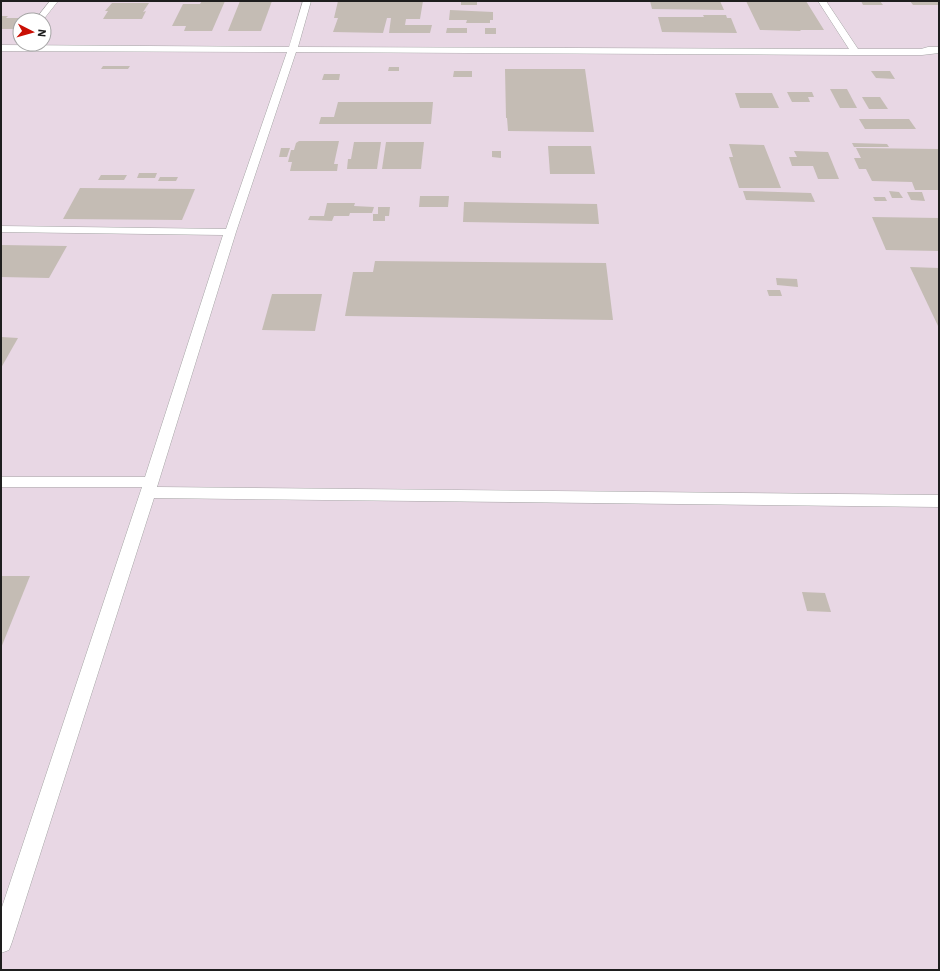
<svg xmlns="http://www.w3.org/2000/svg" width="940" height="971" font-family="'IBM Plex Sans',sans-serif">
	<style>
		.industrial { fill: #e8d7e4; fill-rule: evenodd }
		.building { fill: #c4bcb4 }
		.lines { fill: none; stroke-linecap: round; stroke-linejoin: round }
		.lane-casing { stroke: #a5a5a5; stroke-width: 1 }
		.lane { fill: #fff; fill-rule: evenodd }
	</style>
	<rect width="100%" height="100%" fill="#efece5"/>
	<path class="industrial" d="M 1,1 L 939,1 L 939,970 L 1,970 ZM 20,20 L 44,20 L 44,44 L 20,44 Z"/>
	<g class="building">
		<polygon points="202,1 225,1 212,31 184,31 186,26 172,26 183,4 200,4"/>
		<polygon points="240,1 272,1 261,31 228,31"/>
		<polygon points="338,1 423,1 420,19 406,19 405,25 432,25 430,33 389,33 391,18 387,18 383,33 333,32 338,18 334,18"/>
		<rect x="461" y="1" width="16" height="4"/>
		<polygon points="650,1 720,1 724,10 652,9"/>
		<polygon points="746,1 806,1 824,30 800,30 801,31 760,30"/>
		<polygon points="861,1 880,1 883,5 863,5"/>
		<polygon points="910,1 939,1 939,5 913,5"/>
		<polygon points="112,3 149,3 143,12 146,11 142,19 103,19 108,11 105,11"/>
		<polygon points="450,10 493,12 493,20 490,20 490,23 466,23 467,20 449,20"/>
		<polygon points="703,15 726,15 727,18 731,18 737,33 662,32 658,17 704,17"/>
		<polygon points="1,16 8,16 6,18 25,18 23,20 20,20 14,29 1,29"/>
		<polygon points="447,28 467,28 467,33 446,33"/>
		<rect x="485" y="28" width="11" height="6"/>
		<polygon points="103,66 130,66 128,69 101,69"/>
		<polygon points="389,67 399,67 399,71 388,71"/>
		<polygon points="505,69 585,69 594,132 508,131 507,118 506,118"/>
		<polygon points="454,71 472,71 472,77 453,77"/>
		<polygon points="871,71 890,71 895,79 876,78"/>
		<polygon points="324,74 340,74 339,80 322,80"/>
		<polygon points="830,89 847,89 857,108 840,108"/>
		<polygon points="787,92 812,92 814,97 808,97 810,102 792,102"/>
		<polygon points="735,93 772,93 779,108 740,108"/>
		<polygon points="862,97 880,97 888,109 869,109"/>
		<polygon points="338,102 433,102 431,124 319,124 321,117 334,117"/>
		<polygon points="859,119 909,119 916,129 865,129"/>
		<polygon points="299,141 339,141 334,164 338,164 337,171 290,171 292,162 288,162 291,150 294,150 296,143"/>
		<polygon points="354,142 381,142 377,169 347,169 348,159 351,159"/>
		<polygon points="386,142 424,142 421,169 382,169"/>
		<polygon points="852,143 887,144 889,147 854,147"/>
		<polygon points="729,144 764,145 781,188 739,188 729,157 733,157"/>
		<polygon points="548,146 591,146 595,174 550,174"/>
		<polygon points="281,148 290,148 287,157 279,157"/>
		<polygon points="856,148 939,149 939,190 915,190 912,182 872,181 866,169 859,169 854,158 861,158"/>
		<polygon points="492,151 501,151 501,158 492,157"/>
		<polygon points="794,151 828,152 839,179 818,179 813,166 792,166 789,157 797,157"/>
		<polygon points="139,173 157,173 155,178 137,178"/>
		<polygon points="101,175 127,175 124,180 98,180"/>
		<polygon points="160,177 178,177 176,181 158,181"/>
		<polygon points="80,188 195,189 182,220 63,219"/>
		<polygon points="743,191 811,193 815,202 746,200"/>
		<polygon points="889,191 899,192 903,198 892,198"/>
		<polygon points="907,192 922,192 925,201 911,200"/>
		<polygon points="420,196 449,196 448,207 419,207"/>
		<polygon points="873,197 885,197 887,201 875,201"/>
		<polygon points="464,202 597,204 599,224 463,222"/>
		<polygon points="327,203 355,203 354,206 374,207 372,213 350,213 349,216 334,216 332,221 308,220 310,216 324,216"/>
		<polygon points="378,207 390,207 389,216 385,216 385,221 373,221 373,214 378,214"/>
		<polygon points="872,217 939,218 939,251 886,250"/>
		<polygon points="1,245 67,246 49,278 1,277"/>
		<polygon points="375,261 606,263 613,320 345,316 353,272 373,272"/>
		<polygon points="910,267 939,268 939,328"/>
		<polygon points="776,278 797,279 798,287 777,285"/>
		<polygon points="767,290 780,290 782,296 769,296"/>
		<polygon points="272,294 322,294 315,331 262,330"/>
		<polygon points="1,337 18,338 1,368"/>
		<polygon points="1,576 30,576 1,648"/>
		<polygon points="802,592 825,593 831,612 807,611"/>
	</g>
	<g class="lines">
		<g class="lane-casing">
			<g id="lane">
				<polygon points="50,1 58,1 43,20 35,20"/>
				<polygon points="303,1 311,1 298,47 849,49 818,1 826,1 858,49 921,49 928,47 939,47 939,53 922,55 855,55 296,52 236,232 157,487 939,495 939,507 154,498 12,942 9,950 1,953 1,910 142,487 1,487 1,477 145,477 223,235 1,232 1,226 226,229 287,52 1,51 1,45 289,47"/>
			</g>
		</g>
		<use href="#lane" class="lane"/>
	</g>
	<rect width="940" height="971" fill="none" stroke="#1e1e1e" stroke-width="4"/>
	<g transform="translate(32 32) rotate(96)"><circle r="19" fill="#ffffff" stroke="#a5a5a5"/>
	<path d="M0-3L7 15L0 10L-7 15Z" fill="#c90e04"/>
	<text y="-6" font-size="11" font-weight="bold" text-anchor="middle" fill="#1e1e1e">N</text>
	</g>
</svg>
